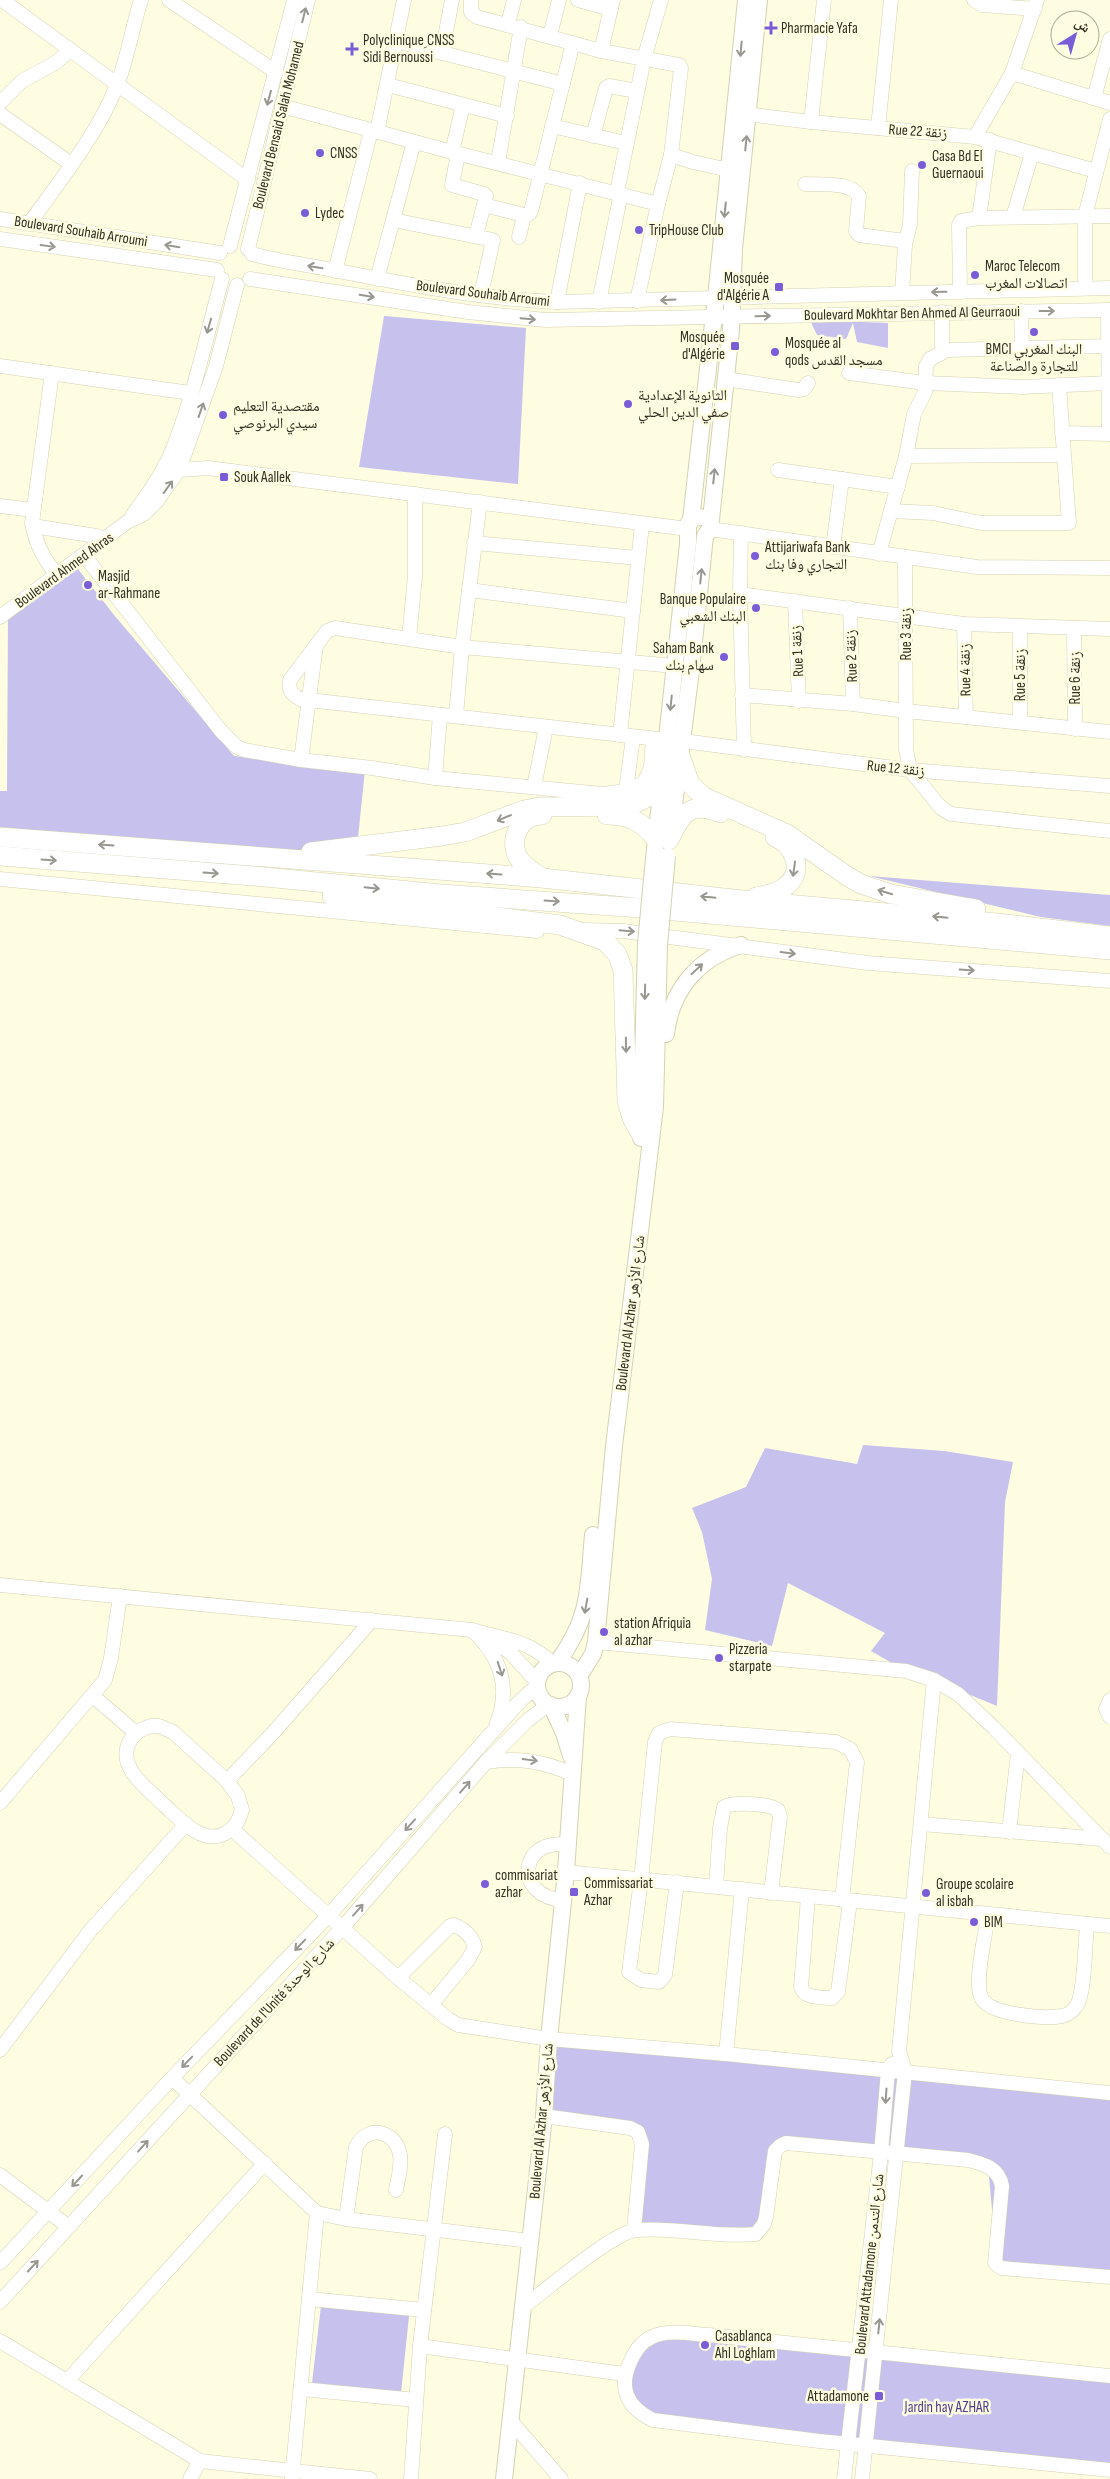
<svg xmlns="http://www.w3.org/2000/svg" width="1110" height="2479" font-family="'Sofia Sans Condensed','Noto Naskh Arabic',sans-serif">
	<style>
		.green { fill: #c6c1ed }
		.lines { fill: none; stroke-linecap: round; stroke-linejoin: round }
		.minor-casing { stroke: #d3d2b1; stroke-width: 15 }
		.major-casing { stroke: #d3d2b1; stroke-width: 18 }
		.highway-casing { stroke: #d3d2b1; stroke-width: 20 }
		.minor { stroke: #fff; stroke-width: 14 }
		.major { stroke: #fff; stroke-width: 16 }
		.highway { stroke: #fff; stroke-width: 19 }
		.major-bridge-casing { stroke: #d3d2b1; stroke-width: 18; stroke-linecap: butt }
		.major-bridge { stroke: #fff; stroke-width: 16 }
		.oneway { stroke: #989790 }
		.poi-dot { fill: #7a5cd7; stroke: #fefde2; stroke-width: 2 }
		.labels { text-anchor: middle; stroke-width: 5; stroke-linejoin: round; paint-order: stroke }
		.poi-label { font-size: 15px; fill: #302f22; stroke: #fefde2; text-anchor: start }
		.street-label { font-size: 15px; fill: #302f22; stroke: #fefde2 }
		.park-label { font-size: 15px; fill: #4f3c8d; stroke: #fefde2 }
	</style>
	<rect width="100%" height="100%" fill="#fefde2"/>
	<g class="green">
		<polygon points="384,316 526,328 518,484 359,467"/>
		<polygon points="810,320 888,323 888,348 857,342 853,323 846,339 817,335"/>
		<polygon points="74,564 114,615 234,756 365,770 357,847 310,852 0,837 0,791 7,791 8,612"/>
		<polygon points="869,876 1110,895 1110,926 1041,917"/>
		<polygon points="863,1445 944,1451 1013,1462 1005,1502 997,1706 934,1680 906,1671 871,1651 885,1633 788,1583 772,1646 705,1630 712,1579 702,1532 692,1508 746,1487 765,1448 857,1464"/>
		<polygon points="550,2033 905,2072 1110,2091 1110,2275 997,2263 988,2166 783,2142 756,2234 634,2230 639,2127 541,2113"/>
		<polygon points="321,2306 409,2316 401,2393 312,2383"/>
		<polygon points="657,2336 1110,2377 1110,2468 660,2423 627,2393 634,2350"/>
	</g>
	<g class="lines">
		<g class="minor-casing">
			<g id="minor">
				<polyline points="2,0 248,180"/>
				<polyline points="169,0 276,72"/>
				<polyline points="471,0 471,12 477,17 601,51 679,65 681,68 671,155"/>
				<polyline points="578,0 611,9"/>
				<polyline points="974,0 982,5 1035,9"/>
				<polyline points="508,24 514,0"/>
				<polyline points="550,35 559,0"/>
				<polyline points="396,41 563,84"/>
				<polyline points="601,51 613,0"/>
				<polyline points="442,53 452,0"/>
				<polyline points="1012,73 1110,103"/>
				<polyline points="388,85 507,116"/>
				<polyline points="1094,98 1110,39"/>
				<polyline points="0,103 22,81 55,63 71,50"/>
				<polyline points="282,106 452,152 658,204 671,155 693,162 729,170"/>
				<polyline points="738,113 811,122 975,137 1096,171"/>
				<polyline points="0,114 71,164"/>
				<polyline points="811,122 824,0"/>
				<polyline points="552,126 626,143"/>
				<polyline points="878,128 891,0"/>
				<polyline points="377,132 404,0"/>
				<polyline points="593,136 606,88 609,86 637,91"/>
				<polyline points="975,137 1012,73 1037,0"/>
				<polyline points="452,152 463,105"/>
				<polyline points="458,154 452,185 484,194 486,196 476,236"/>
				<polyline points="498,163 521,27"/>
				<path d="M 805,184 C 821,185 850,181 859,196 L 856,231 L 859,235 L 905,241"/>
				<polyline points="617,192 644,59 661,0"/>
				<polyline points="484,205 524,215 529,214 531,211 573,43"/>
				<polyline points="1013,217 1032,153"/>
				<polyline points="979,218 990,140"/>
				<polyline points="0,219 220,253"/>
				<polyline points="393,220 493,240 481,295"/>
				<path d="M 29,224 C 59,182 99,132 117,85 C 128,57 132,28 141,0"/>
				<polyline points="519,237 524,215"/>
				<polyline points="0,239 217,270"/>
				<polyline points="230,246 294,0"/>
				<polyline points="248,249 308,0"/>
				<path d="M 252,254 C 280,262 309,265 338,271 C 410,285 483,299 557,302 L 1110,288"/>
				<polyline points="335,271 371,131"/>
				<polyline points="250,279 468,312 545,320 1110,310"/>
				<polyline points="377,279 414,142"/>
				<polyline points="1085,288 1085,216 1110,119"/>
				<polyline points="960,292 959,225 961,221 979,218 1110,216"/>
				<polyline points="902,293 905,245 910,224 912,171"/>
				<polyline points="637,301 658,204"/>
				<polyline points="557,302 580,183"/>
				<polyline points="599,302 621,193"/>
				<polyline points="1108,310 1109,434"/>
				<polyline points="1021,311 1022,349"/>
				<polyline points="942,312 942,346 947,350 1109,346"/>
				<polyline points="0,366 190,393"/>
				<path d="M 52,373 L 32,523 C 36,544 43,558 57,575"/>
				<polyline points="849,373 925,383 1022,387 1109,383"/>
				<polyline points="726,379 798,390 804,389 808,383"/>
				<polyline points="1062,433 1110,434"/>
				<polyline points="906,456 1063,455"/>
				<polyline points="165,465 179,470 208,468 688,529"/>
				<polyline points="778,470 898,487"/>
				<polyline points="0,506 33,510"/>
				<polyline points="891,511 933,513 981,523 1069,523 1059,385"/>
				<path d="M 132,516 C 147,495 162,475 172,451 C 193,399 207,334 222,279"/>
				<polyline points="33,526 96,536 105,540"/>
				<polyline points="710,529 977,567 1110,568"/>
				<polyline points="741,533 740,594 744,750"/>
				<polyline points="474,543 638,558"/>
				<polyline points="833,547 842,479"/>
				<polyline points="879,554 906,456 914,414 925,392 926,366 930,359 947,350"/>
				<polyline points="84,555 221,731 237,747 244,750 301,760 372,768 435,778 603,794 626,791 644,783 651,767 653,739"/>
				<polyline points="905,557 906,749 910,770 941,808 951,814 1110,831"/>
				<polyline points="469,590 633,611"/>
				<polyline points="740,594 964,624 1110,629"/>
				<polyline points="795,601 799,701"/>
				<polyline points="850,608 853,704"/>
				<polyline points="0,617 127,522 144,514 157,501 179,470 216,366 237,285"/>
				<polyline points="964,624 966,717"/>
				<polyline points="1020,627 1020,722"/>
				<polyline points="1074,628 1075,729"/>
				<polyline points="409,639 415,576 415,494"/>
				<polyline points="742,695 853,704 906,711 1110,732"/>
				<polyline points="456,716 462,647 480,502"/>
				<polyline points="620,735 642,524"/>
				<path d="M 667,740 L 300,699 C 292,694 288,691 290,680 L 327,631 L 335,628 L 462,647 L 675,666"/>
				<polyline points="683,741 910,770 1110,786"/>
				<polyline points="301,760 316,645"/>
				<polyline points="435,778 440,715"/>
				<polyline points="534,787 546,727"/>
				<polyline points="626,791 633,737"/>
				<polyline points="0,879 537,931"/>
				<polyline points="584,930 623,931 868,963 1110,981"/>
				<path d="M 0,1585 L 472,1630 C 505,1640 527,1639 553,1664"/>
				<path d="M 473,1631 C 500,1656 511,1687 497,1723"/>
				<polyline points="491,1639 511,1653 537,1682"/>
				<polyline points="596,1642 906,1671 934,1680 958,1694 994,1728 1110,1847"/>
				<polyline points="93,1696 136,1733"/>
				<polyline points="1110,1700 1106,1709 1110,1717"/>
				<path d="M 151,1726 L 159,1726 L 173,1732 L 227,1781 L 238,1796 L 242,1810 C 239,1820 235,1829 224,1834 C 201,1845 179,1818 163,1804 C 148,1789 119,1769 128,1745 C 132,1734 140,1729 151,1726 Z"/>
				<path d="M 486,1762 C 517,1757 543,1761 572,1774"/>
				<polyline points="227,1781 272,1734 372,1620"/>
				<polyline points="0,1803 105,1680 111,1658 120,1596"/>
				<polyline points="921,1824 1102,1839"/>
				<polyline points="232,1829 398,1978 448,2019 458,2025 549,2039 726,2054 1110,2093"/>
				<polyline points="1009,1832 1018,1753"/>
				<polyline points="566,1872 1110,1926"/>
				<polyline points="677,1882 665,1975 659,1982 641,1980 629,1972 630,1964 641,1880 655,1742 659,1733 670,1729 836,1742 850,1749 857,1762 842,1900"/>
				<path d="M 716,1886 L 720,1828 L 724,1807 C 733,1802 769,1803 778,1810 L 780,1817 L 771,1893"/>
				<path d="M 808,1897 L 801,1987 C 805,1999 821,1997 832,1998 L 838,1992 L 850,1901"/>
				<path d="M 563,1900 C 513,1897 519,1837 568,1845"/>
				<path d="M 988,1915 C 986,1933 973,1984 982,1999 C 992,2015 1045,2019 1062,2016 C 1068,2015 1074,2010 1077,2005 C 1085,1992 1085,1943 1087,1925"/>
				<path d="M 398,1978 L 450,1926 L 454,1925 C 464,1929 472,1936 475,1947 L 468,1960 L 431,2005"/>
				<polyline points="0,2050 90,1931 186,1824"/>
				<polyline points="726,2054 742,1889"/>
				<polyline points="172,2078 317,2213 346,2219 530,2241"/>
				<polyline points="544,2116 630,2128 638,2132 642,2144 634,2230"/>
				<polyline points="0,2175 69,2227"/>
				<path d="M 346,2219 L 356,2147 C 367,2124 396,2130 400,2155 C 402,2166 398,2179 396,2190"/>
				<polyline points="0,2263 172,2078 329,1915 521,1700 537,1686"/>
				<polyline points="309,2299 424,2310"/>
				<polyline points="0,2302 343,1927 486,1762 528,1720 549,1704"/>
				<path d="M 523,2307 C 545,2291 614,2231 637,2230 C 677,2227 716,2238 756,2234 L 764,2224 L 766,2217 L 775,2151 L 780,2146 L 786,2143 L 968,2160 C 984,2164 999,2168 1002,2186 L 995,2263 L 1001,2268 L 1110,2277"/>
				<polyline points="0,2341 200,2461 370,2479"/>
				<polyline points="420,2346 624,2374"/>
				<path d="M 1110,2376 L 709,2335 C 691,2334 669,2329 652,2337 C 641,2342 636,2350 631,2360 C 618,2387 626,2407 653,2420 L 819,2441 L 1110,2470"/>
				<polyline points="67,2381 265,2163"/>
				<polyline points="301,2389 416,2400"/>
				<polyline points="510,2420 561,2479"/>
				<polyline points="292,2478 317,2213"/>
				<polyline points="190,2479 200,2461"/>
				<polyline points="411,2479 420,2346 445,2134"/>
				<polyline points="844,2479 881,2153 888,2071 892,2064"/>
				<polyline points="862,2479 905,2072 899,2051 934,1680"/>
			</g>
		</g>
		<g class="major-casing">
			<g id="major">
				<polyline points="691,520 716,297 746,0"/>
				<polyline points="670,837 691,670 705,536 710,529 731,330 734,249 759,0"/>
				<polyline points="654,858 688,544 688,524 694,518 700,517"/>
				<path d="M 666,1034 C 671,990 698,958 741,945"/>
				<polyline points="641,1138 646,943"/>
				<path d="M 557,1663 C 591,1617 588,1589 593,1535"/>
				<circle cx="559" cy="1685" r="22"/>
				<polyline points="579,1676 593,1654 596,1642 614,1446 655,1107 659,945"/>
				<polyline points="551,1705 564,1733 571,1756"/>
				<polyline points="504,2479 544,2116 549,2039 566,1872 578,1696"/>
			</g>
		</g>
		<g class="highway-casing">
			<g id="highway">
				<polyline points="681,758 690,784 704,797 787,834 847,876 861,884 891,894 976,909"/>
				<path d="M 607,815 C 629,815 643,822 656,839"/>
				<polyline points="0,837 542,878 742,900 997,923 1110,936"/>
				<path d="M 669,840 C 681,815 689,800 720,813"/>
				<polyline points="311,852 442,836 465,832 524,810 539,807 630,806 648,797 663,780"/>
				<polyline points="0,856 254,876 441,894 641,908 1110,950"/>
				<path d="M 542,878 C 534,872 523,866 518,857 C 508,838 521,815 542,815"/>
				<polyline points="332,896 560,925 605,941 617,954 623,970 627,1101 632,1118 641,1134"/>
				<path d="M 756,897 C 765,895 778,893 785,887 C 806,871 794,846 775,837"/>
			</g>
		</g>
		<use href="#minor" class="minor"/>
		<use href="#major" class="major"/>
		<use href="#highway" class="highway"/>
		<g class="major-bridge-casing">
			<g id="major-bridge">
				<polyline points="646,943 654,858"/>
				<polyline points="659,945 667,856"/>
			</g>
		</g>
		<use href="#major-bridge" class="major-bridge"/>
	</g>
	<defs><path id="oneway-shaft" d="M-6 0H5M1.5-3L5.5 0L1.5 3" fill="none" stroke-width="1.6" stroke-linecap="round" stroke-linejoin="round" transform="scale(1.25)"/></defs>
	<g class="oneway">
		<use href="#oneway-shaft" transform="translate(304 15) rotate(-76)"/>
		<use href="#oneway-shaft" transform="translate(741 49) rotate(95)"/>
		<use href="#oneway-shaft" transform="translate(269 98) rotate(105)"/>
		<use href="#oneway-shaft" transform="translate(746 143) rotate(-84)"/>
		<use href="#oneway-shaft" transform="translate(725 210) rotate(96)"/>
		<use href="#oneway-shaft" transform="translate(48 246) rotate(8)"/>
		<use href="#oneway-shaft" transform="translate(172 246) rotate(-171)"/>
		<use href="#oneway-shaft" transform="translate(315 267) rotate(-171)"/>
		<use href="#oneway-shaft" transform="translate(939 292) rotate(179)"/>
		<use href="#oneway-shaft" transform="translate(367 296) rotate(9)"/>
		<use href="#oneway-shaft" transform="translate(668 300) rotate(177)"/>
		<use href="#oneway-shaft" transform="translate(1047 311)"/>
		<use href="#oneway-shaft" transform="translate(763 316) rotate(-1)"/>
		<use href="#oneway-shaft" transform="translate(528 319) rotate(5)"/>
		<use href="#oneway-shaft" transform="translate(209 326) rotate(106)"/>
		<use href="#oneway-shaft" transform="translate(201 410) rotate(-71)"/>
		<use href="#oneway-shaft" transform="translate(714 476) rotate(-84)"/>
		<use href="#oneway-shaft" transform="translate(168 487) rotate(-54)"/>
		<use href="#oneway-shaft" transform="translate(701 576) rotate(-84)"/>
		<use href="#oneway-shaft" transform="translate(671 703) rotate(96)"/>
		<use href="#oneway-shaft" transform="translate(504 818) rotate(157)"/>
		<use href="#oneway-shaft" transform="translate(106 845) rotate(-176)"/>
		<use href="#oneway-shaft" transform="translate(49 860) rotate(4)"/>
		<use href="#oneway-shaft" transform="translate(794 869) rotate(98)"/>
		<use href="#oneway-shaft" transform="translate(211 873) rotate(4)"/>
		<use href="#oneway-shaft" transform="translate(494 874) rotate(-176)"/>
		<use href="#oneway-shaft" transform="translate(372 888) rotate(6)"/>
		<use href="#oneway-shaft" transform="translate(885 892) rotate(-163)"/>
		<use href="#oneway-shaft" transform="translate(708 897) rotate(-174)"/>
		<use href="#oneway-shaft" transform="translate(552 901) rotate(4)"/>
		<use href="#oneway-shaft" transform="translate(940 917) rotate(-174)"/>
		<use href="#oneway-shaft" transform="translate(627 931) rotate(5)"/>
		<use href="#oneway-shaft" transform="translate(788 953) rotate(7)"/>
		<use href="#oneway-shaft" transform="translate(697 969) rotate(-43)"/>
		<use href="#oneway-shaft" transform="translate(967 970) rotate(4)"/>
		<use href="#oneway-shaft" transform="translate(645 992) rotate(91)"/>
		<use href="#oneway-shaft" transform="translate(626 1045) rotate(89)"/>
		<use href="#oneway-shaft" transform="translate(586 1606) rotate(100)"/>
		<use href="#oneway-shaft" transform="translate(500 1669) rotate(72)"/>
		<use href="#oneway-shaft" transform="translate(530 1760) rotate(8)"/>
		<use href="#oneway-shaft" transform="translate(465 1787) rotate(-49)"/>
		<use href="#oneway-shaft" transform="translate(410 1825) rotate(132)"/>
		<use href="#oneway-shaft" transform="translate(358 1910) rotate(-49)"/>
		<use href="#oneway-shaft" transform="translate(300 1945) rotate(134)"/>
		<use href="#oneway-shaft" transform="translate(187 2062) rotate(134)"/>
		<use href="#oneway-shaft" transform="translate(886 2096) rotate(94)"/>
		<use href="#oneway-shaft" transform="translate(143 2146) rotate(-48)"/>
		<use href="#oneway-shaft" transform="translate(77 2181) rotate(133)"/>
		<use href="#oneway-shaft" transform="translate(33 2266) rotate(-47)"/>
		<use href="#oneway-shaft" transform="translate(879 2326) rotate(-84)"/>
	</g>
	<g class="poi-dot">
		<path d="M768.5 20.5h5v5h5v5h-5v5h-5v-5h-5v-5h5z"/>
		<path d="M349.5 41.5h5v5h5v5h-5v5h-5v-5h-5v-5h5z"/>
		<circle cx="320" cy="153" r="5"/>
		<circle cx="922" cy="165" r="5"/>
		<circle cx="305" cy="213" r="5"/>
		<circle cx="639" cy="230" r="5"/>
		<circle cx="975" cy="275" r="5"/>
		<rect x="774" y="282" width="10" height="10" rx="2.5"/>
		<circle cx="1034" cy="332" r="5"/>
		<rect x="730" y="341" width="10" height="10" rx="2.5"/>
		<circle cx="775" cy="352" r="5"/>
		<circle cx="628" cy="404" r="5"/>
		<circle cx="223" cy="415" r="5"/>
		<rect x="219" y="472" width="10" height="10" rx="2.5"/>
		<circle cx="755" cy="556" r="5"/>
		<circle cx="88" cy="585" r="5"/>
		<circle cx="756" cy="608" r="5"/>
		<circle cx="724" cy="657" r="5"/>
		<circle cx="604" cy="1632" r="5"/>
		<circle cx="719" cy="1658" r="5"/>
		<circle cx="485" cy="1884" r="5"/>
		<rect x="569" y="1887" width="10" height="10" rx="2.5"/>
		<circle cx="926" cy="1893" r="5"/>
		<circle cx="974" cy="1922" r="5"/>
		<circle cx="705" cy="2345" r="5"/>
		<rect x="874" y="2391" width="10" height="10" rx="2.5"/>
	</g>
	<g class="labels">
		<g class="poi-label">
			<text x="781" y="33">Pharmacie Yafa</text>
			<text x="363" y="45">Polyclinique ِCNSS<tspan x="363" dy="17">Sidi Bernoussi</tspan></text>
			<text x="330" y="158">CNSS</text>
			<text x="932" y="161">Casa Bd El<tspan x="932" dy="17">Guernaoui</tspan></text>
			<text x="315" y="218">Lydec</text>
			<text x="649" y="235">TripHouse Club</text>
			<text x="985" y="271">Maroc Telecom<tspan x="985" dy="17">اتصالات المغرب</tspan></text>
			<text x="769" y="283" text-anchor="end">Mosquée<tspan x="769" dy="17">d'Algérie A</tspan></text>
			<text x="725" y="342" text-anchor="end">Mosquée<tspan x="725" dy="17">d'Algérie</tspan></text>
			<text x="785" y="348">Mosquée al<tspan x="785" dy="17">qods مسجد القدس</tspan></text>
			<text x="1034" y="354" text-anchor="middle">BMCI البنك المغربي<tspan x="1034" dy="17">للتجارة والصناعة</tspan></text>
			<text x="638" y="400">الثانوية الإعدادية<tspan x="638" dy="17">صفي الدين الحلي</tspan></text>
			<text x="233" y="411">مقتصدية التعليم<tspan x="233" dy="17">سيدي البرنوصي</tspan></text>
			<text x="234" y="482">Souk Aallek</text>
			<text x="765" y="552">Attijariwafa Bank<tspan x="765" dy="17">التجاري وفا بنك</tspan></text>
			<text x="98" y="581">Masjid<tspan x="98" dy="17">ar-Rahmane</tspan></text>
			<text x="746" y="604" text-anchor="end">Banque Populaire<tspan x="746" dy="17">البنك الشعبي</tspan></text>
			<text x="714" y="653" text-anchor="end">Saham Bank<tspan x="714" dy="17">سهام بنك</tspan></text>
			<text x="614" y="1628">station Afriquia<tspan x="614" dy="17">al azhar</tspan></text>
			<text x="729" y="1654">Pizzeria<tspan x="729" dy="17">starpate</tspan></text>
			<text x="495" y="1880">commisariat<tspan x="495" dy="17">azhar</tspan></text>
			<text x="584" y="1888">Commissariat<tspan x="584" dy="17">Azhar</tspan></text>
			<text x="936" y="1889">Groupe scolaire<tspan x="936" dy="17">al isbah</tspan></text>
			<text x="984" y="1927">BIM</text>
			<text x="715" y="2341">Casablanca<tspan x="715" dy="17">Ahl Loghlam</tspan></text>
			<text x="869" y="2401" text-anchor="end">Attadamone</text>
		</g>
		<g class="street-label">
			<text transform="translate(278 125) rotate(-76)" y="5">Boulevard Bensaid Salah Mohamed</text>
			<text transform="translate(918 131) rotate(4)" y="5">Rue 22 زنقة</text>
			<text transform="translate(81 231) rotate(9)" y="5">Boulevard Souhaib Arroumi</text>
			<text transform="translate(483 293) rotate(7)" y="5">Boulevard Souhaib Arroumi</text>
			<text transform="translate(912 313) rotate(-1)" y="5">Boulevard Mokhtar Ben Ahmed Al Geurraoui</text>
			<text transform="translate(64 570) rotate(-36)" y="5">Boulevard Ahmed Ahras</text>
			<text transform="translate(906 634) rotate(-90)" y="5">Rue 3 زنقة</text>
			<text transform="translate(797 651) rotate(-93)" y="5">Rue 1 زنقة</text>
			<text transform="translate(851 656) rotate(-92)" y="5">Rue 2 زنقة</text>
			<text transform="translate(965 670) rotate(-91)" y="5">Rue 4 زنقة</text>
			<text transform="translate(1020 675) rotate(-90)" y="5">Rue 5 زنقة</text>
			<text transform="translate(1075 678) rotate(-90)" y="5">Rue 6 زنقة</text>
			<text transform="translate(896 768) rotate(6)" y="5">Rue 12 زنقة</text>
			<text transform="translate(630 1313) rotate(-83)" y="5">Boulevard Al Azhar شارع الأزهر</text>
			<text transform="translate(274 2002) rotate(-47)" y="5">Boulevard de l'Unité شارع الوحدة</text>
			<text transform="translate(541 2121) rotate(-85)" y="5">Boulevard Al Azhar شارع الأزهر</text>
			<text transform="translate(869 2264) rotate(-84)" y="5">Boulevard Attadamone شارع التدمن</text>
		</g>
		<g class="park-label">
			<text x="947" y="2412">Jardin hay AZHAR</text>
		</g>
	</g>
	<g transform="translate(1075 35) rotate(37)"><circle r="24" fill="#fefde2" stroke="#acab95"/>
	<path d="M0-4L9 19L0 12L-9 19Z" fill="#7a5cd7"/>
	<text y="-8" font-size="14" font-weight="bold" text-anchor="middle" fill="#302f22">ش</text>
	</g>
</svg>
